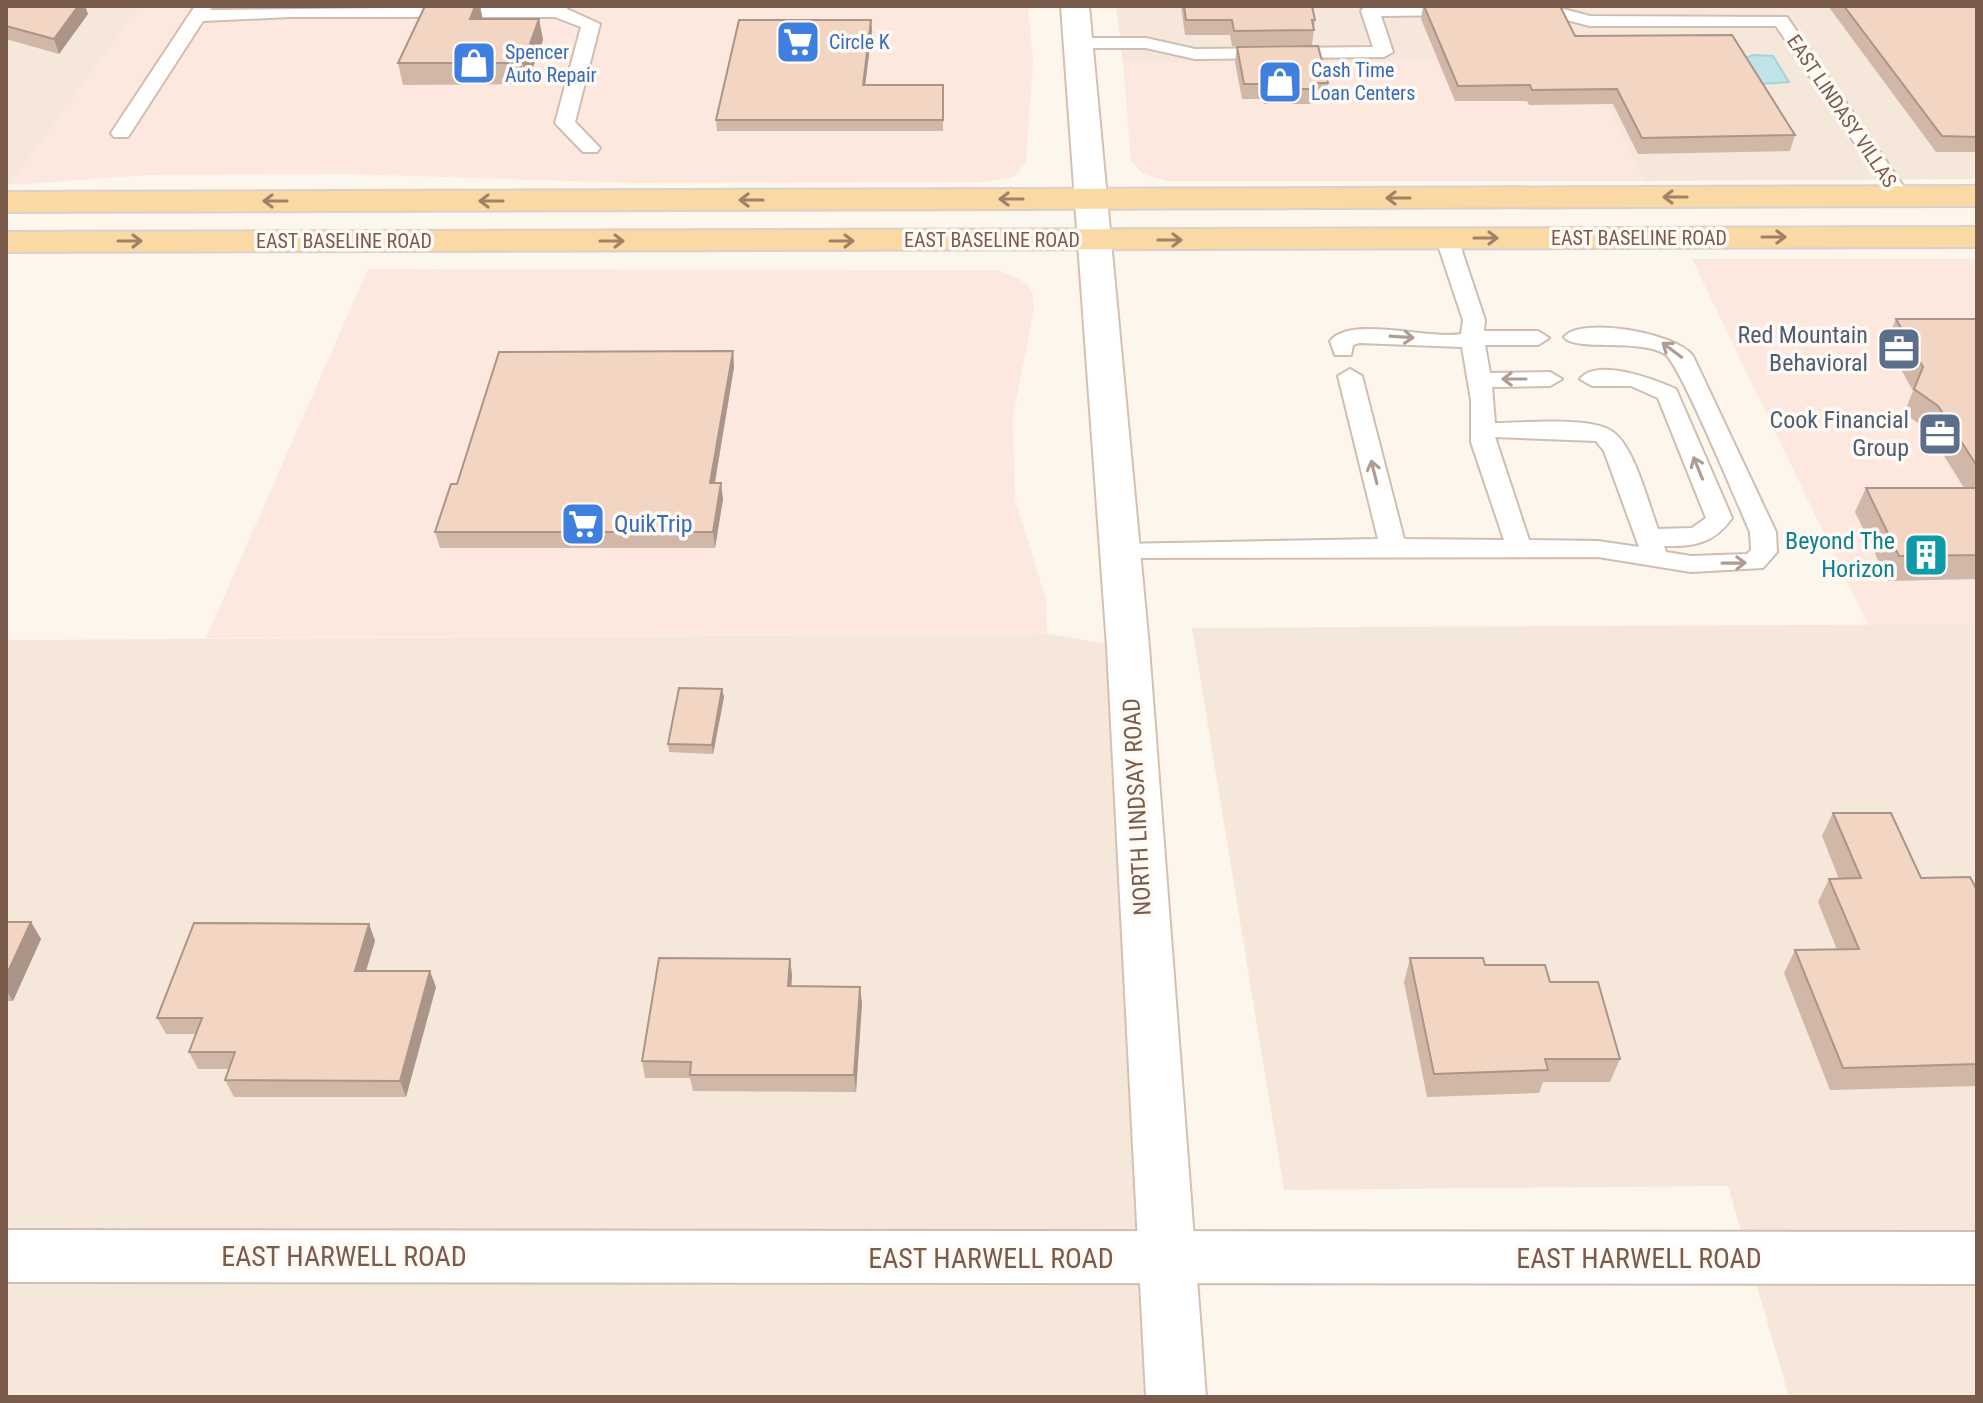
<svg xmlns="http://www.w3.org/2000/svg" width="1983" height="1403" font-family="'Roboto Condensed',sans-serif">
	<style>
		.residential { fill: #f5e8da }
		.commercial { fill: #fde8e0 }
		.water { fill: #bfe3e8; stroke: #a5d3da; stroke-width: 2 }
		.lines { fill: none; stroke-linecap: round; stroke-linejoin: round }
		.lane-casing { stroke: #d1beb0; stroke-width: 4 }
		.street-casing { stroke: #d1beb0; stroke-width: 4 }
		.secondary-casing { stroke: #d6c0b0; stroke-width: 4 }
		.primary-casing { stroke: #dad1cd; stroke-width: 4 }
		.lane { fill: #fff; fill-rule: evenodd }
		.street { fill: #fff; fill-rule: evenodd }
		.secondary { fill: #fff; fill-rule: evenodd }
		.primary { fill: #fbd9a5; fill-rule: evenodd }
		.wall { fill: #d1b7a8 }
		.shaded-wall { fill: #aa9588 }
		.building { fill: #f3d5c3; stroke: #aa9588; stroke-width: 2 }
		.oneway { stroke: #a18267 }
		.oneway2 { stroke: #af9d94 }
		.labels { text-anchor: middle; stroke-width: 7; stroke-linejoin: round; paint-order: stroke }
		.far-shop-label { font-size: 20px; fill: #366cbe; stroke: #fffaf3; text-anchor: start }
		.far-street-label { font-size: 20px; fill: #7a5c4d; stroke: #fffaf3 }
		.service-label { font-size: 24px; fill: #4e5e75; stroke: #fffaf3; text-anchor: end }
		.shop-label { font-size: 24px; fill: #366cbe; stroke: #fffaf3; text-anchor: start }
		.culture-label { font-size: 24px; fill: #0d838f; stroke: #fffaf3; text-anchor: end }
		.street-label { font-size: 24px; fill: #7a5c4d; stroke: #fffaf3 }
		.near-street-label { font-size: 28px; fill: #7a5c4d; stroke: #fffaf3 }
	</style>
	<rect width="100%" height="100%" fill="#fdf6ec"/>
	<g class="residential">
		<polygon points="6,6 140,6 10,185 6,184"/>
		<polygon points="1116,6 1973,6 1977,10 1977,179 1643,181 1586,61 1123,62"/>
		<polygon points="1977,624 1977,1397 1789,1397 1728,1186 1284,1190 1192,628"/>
		<polygon points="1047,634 1128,647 1176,1397 6,1397 6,640"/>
	</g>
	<g class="commercial">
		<polygon points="140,6 1028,6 1033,60 1026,163 1013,177 983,182 632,183 349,174 148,175 10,185"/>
		<polygon points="1586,61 1643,181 1168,181 1143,174 1131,161 1123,62"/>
		<polygon points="1692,259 1977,259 1977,624 1868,625"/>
		<polygon points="368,269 996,270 1014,276 1027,284 1032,293 1034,309 1013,416 1015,499 1046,599 1047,634 206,638"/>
	</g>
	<polygon class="water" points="1753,55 1773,56 1789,82 1761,84 1746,58"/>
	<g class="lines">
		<g class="lane-casing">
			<g id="lane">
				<polygon points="195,6 213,6 210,10 568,6 567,9 600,24 575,122 600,148 597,152 583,152 555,123 581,27 555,17 290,17 203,21 128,137 114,137 111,133"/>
				<polygon points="1460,6 1468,11 1465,15 1381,16 1393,52 1384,57 1195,59 1146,48 1078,48 1069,43 1078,38 1146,38 1195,49 1373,47 1361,11 1364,7"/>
				<polygon points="1527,6 1552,6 1590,16 1787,17 1910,196 1900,202 1893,200 1776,26 1590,26 1551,16 1522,15 1519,11"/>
				<path d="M 1447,233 L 1458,239 L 1485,320 L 1484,331 L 1538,331 L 1549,338 L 1538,345 L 1485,345 L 1490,373 L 1550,372 L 1562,379 L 1550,386 L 1492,387 L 1495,423 C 1522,423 1593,416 1613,432 C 1635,448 1648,503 1658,529 L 1692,528 L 1706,518 L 1658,398 L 1631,386 L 1592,386 L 1580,379 C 1597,357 1656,380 1676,389 L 1732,518 C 1715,543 1693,547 1664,546 L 1666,552 L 1691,556 L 1747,554 L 1751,550 L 1750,532 C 1738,505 1680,364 1665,354 C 1640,338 1575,352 1564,337 C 1580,316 1677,333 1693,356 L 1776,532 L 1777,552 L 1763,568 L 1691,572 L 1598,557 L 1110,558 L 1106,552 L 1110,546 L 1119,544 L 1378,539 L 1338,376 L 1350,369 L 1362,376 L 1404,539 L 1504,540 L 1471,442 L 1471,400 L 1462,347 L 1359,343 L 1353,345 L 1351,355 L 1335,355 L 1330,341 C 1350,315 1430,340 1461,334 L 1463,320 L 1436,239 ZM 1495,437 L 1596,441 L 1604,451 L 1639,547 L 1598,541 L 1529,540 Z"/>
			</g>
		</g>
		<g class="street-casing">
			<polygon id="street" points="6,1230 1977,1232 1977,1284 6,1282"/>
		</g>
		<g class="secondary-casing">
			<polygon id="secondary" points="1061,6 1089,6 1149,647 1206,1397 1146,1397 1107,647"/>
		</g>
		<g class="primary-casing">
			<g id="primary">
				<polygon points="1977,186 1977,206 6,212 6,192"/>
				<polygon points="1977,227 1977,247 6,252 6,232"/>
			</g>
		</g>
		<use href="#lane" class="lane"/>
		<use href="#street" class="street"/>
		<use href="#secondary" class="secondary"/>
		<use href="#primary" class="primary"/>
	</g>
	<g class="wall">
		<polygon points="6,6 85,6 88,14 59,54 6,39"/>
		<polygon points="425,6 480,6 482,19 539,19 543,40 527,84 403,85 398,63"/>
		<polygon points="1181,6 1312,6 1315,20 1312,45 1232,46 1230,35 1185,35"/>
		<polygon points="1423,6 1561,6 1575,36 1795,135 1790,151 1638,154 1613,104 1529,105 1527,101 1455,101 1421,19"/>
		<polygon points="1828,6 1977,6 1977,152 1936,152"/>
		<polygon points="871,20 872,30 865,85 943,85 943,131 717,131 716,120"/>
		<polygon points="1237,47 1328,83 1326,98 1312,98 1311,104 1264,104 1263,99 1242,99 1235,62"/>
		<polygon points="1896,319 1977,319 1977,579 1888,581 1855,512 1866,488 1964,488 1928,430 1904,413 1913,391 1886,342"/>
		<polygon points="733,351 734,367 715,483 723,499 715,548 440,548 435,532 457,484"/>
		<polygon points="724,697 713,754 669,752 668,744"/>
		<polygon points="1833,813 1921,878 1977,890 1977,1086 1830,1090 1784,973 1795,950 1837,950 1818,902 1829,879 1839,879 1822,836"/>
		<polygon points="6,922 31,922 41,939 13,1001 6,1001"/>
		<polygon points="369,924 375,941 366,971 436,987 406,1097 234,1097 225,1080 229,1069 198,1069 189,1052 196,1034 166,1034 157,1018"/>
		<polygon points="1410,958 1485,965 1550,982 1620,1059 1610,1082 1543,1082 1539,1093 1427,1097 1404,982"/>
		<polygon points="790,959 792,976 791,986 862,1003 856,1092 693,1091 690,1078 645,1078 642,1061"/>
	</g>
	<g class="shaded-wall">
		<polygon points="78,6 85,6 88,14 59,54 54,39"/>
		<polygon points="475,6 480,6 483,20 470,19"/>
		<polygon points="539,19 543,40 527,84 523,63"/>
		<polygon points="871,20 872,30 864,95 863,85"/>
		<polygon points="733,351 734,367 712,499 710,483"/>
		<polygon points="721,483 723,499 715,548 713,532"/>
		<polygon points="722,689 724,697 713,754 712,745"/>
		<polygon points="31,922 41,939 13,1001 6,990 6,976"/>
		<polygon points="369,924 375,941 361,987 355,971"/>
		<polygon points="790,959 792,976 790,1002 788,986"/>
		<polygon points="430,971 436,987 406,1097 400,1081"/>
		<polygon points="860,987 862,1003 856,1092 854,1075"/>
	</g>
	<g class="building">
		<polygon points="6,6 78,6 54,39 6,26"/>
		<polygon points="425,6 475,6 470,19 539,19 523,63 398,63"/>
		<polygon points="1184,6 1312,6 1315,20 1312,20 1314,30 1234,31 1232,20 1186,20"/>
		<polygon points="1424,6 1560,6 1575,36 1732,35 1795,135 1642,138 1617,89 1532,90 1530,85 1458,86"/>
		<polygon points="1844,6 1977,6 1977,137 1942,136"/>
		<polygon points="739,20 871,20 863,85 943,85 943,120 716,120"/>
		<polygon points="1318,46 1328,83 1312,83 1313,89 1266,89 1264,84 1244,84 1237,47"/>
		<polygon points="1896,319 1977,319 1977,466 1938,406 1914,389 1923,367"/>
		<polygon points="733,351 710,483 721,483 713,532 435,532 451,484 457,484 499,352"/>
		<polygon points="1866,488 1977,488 1977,555 1899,556"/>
		<polygon points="679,688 722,689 712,745 668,744"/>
		<polygon points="1833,813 1891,813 1921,878 1970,877 1977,890 1977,1064 1843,1068 1795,950 1859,949 1829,879 1861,878"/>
		<polygon points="6,922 31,922 6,976"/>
		<polygon points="194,923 369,924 355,971 430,971 400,1081 225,1080 235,1052 189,1052 202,1018 157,1018"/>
		<polygon points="659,958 790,959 788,986 860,987 854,1075 690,1075 691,1062 642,1061"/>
		<polygon points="1410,958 1483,958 1485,965 1545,965 1550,982 1598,982 1620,1059 1545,1059 1548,1070 1434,1074"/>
	</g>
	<defs><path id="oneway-shaft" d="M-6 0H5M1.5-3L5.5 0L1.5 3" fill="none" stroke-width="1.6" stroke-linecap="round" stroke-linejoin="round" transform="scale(2)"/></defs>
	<g class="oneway">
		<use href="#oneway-shaft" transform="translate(1675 197) rotate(180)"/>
		<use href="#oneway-shaft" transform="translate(1398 198) rotate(180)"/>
		<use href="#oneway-shaft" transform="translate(1011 199) rotate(180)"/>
		<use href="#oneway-shaft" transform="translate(751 200) rotate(180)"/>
		<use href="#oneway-shaft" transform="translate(275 201) rotate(180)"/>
		<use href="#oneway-shaft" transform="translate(491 201) rotate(180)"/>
		<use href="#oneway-shaft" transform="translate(1774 237)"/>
		<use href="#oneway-shaft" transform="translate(1486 238)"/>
		<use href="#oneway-shaft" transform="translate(1170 240)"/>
		<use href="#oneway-shaft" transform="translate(130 241)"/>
		<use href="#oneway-shaft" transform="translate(612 241)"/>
		<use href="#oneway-shaft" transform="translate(842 241)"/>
	</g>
	<g class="oneway2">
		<use href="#oneway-shaft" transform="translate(1402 337) rotate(4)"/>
		<use href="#oneway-shaft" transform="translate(1672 350) rotate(-143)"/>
		<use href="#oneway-shaft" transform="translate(1514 379) rotate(180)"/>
		<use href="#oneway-shaft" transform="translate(1698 468) rotate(-112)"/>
		<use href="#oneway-shaft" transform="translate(1374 472) rotate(-104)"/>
		<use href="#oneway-shaft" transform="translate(1734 563) rotate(-1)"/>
	</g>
	<defs>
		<g id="supermarket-square" transform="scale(2.3)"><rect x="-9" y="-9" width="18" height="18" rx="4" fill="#3f7fe0" stroke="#fffaf3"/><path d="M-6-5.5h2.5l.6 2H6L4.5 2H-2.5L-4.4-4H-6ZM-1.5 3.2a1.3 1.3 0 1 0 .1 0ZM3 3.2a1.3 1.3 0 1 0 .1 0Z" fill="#fff"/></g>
		<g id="shop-square" transform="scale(2.3)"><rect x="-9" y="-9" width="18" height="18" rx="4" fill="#3f7fe0" stroke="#fffaf3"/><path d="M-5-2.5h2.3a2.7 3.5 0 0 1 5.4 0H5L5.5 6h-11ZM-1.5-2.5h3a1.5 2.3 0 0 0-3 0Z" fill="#fff"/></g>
		<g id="office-square" transform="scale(2.3)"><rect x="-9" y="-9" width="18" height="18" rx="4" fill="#5c6f8a" stroke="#fffaf3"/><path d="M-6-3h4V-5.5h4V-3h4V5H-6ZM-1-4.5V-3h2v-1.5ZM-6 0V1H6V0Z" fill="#fff"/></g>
		<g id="building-square" transform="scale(2.3)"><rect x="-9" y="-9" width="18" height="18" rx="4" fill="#0f9aa8" stroke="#fffaf3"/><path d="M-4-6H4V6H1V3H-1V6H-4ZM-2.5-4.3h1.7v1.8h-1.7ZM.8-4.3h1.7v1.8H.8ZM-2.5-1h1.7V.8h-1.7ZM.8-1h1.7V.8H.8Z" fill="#fff"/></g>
	</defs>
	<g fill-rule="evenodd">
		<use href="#supermarket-square" x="798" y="42"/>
		<use href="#shop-square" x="474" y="63"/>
		<use href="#shop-square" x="1280" y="82"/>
		<use href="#office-square" x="1899" y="349"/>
		<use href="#office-square" x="1940" y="434"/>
		<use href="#supermarket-square" x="583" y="524"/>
		<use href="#building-square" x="1926" y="555"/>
	</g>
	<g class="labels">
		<g class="far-shop-label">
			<text x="829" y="49">Circle K</text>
			<text x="505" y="59">Spencer<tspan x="505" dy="23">Auto Repair</tspan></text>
			<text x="1311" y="77">Cash Time<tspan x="1311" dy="23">Loan Centers</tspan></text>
		</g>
		<g class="far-street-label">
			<text transform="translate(1842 111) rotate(56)" y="7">EAST LINDASY VILLAS</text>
			<text x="1639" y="245">EAST BASELINE ROAD</text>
			<text x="992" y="247">EAST BASELINE ROAD</text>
			<text x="344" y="248">EAST BASELINE ROAD</text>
		</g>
		<g class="service-label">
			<text x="1868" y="343">Red Mountain<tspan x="1868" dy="28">Behavioral</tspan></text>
			<text x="1909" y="428">Cook Financial<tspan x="1909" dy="28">Group</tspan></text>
		</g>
		<g class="shop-label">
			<text x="614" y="532">QuikTrip</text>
		</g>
		<g class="culture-label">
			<text x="1895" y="549">Beyond The<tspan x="1895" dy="28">Horizon</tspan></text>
		</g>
		<g class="street-label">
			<text transform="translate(1137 807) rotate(-93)" y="8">NORTH LINDSAY ROAD</text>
		</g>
		<g class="near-street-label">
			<text x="344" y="1266">EAST HARWELL ROAD</text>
			<text x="991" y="1268">EAST HARWELL ROAD</text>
			<text x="1639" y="1268">EAST HARWELL ROAD</text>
		</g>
	</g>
	<rect width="1983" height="1403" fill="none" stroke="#7a5c4d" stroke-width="16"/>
</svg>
